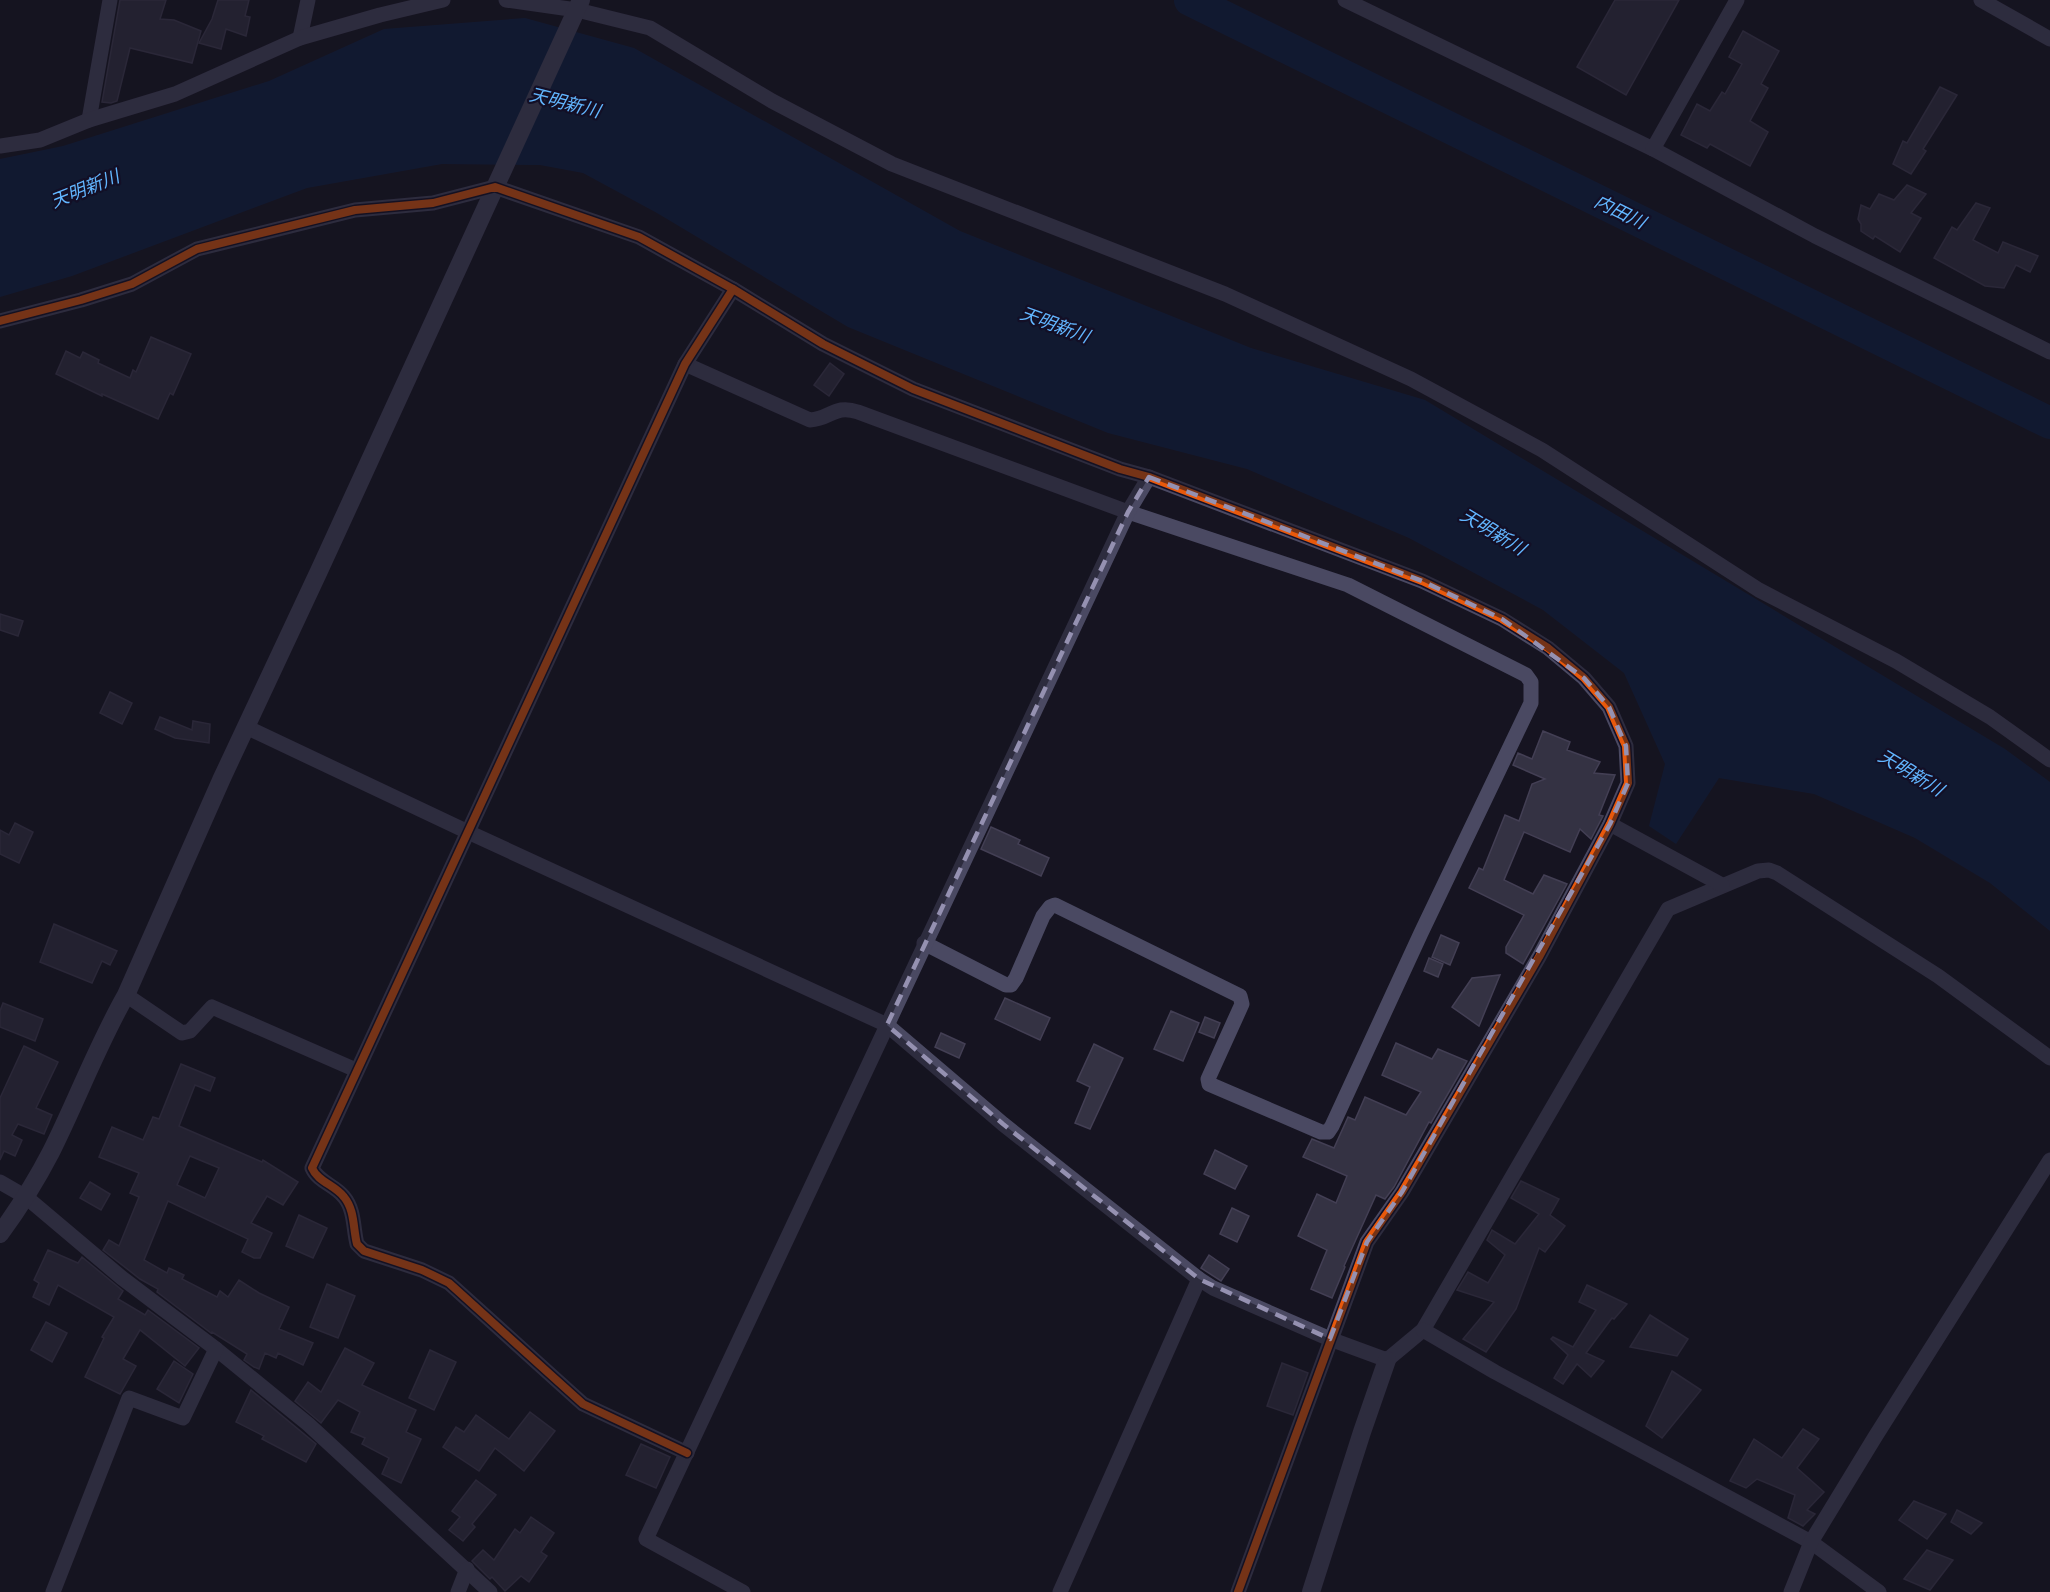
<svg xmlns="http://www.w3.org/2000/svg" width="2050" height="1592" font-family="Manrope,'Noto Sans JP',sans-serif">
	<style>
		.water { fill: #0d2144 }
		.lines { fill: none; stroke-linecap: round; stroke-linejoin: round }
		.river { stroke: #0d2144; stroke-width: 32 }
		.building { fill: #343243; stroke: #433f54; stroke-width: 1.5; fill-rule: evenodd }
		.minor { stroke: #4a4962; stroke-width: 15 }
		.tertiary { stroke: #4a4962; stroke-width: 18 }
		.cycleway-casing { stroke: #130f26; stroke-width: 11 }
		.cycleway { stroke: #e8590c; stroke-width: 8 }
		.marked { fill: none; stroke: #9591b1; stroke-width: 4.5; stroke-dasharray: 12 8; stroke-linejoin: round }
		.labels { text-anchor: middle; stroke-width: 4.5; stroke-linejoin: round; paint-order: stroke }
		.water-label { font-size: 18px; font-style: italic; fill: #62b6ff; stroke: #130f26 }
	</style>
	<rect width="100%" height="100%" fill="#161421"/>
	<polygon class="water" points="525,18 634,48 960,231 1251,348 1425,400 2005,749 2050,782 2050,931 1990,883 1915,838 1814,794 1719,778 1676,844 1649,826 1665,764 1624,673 1543,610 1409,538 1247,469 1108,433 848,327 657,213 583,173 540,165 442,164 307,188 72,276 0,297 0,159 63,146 269,81 384,29"/>
	<g class="lines">
		<polyline class="river" points="1190,0 2050,423"/>
	</g>
	<g class="building">
		<polygon points="120,0 166,0 160,19 174,20 201,31 192,63 130,48 117,101 111,103 102,102"/>
		<polygon points="218,0 249,0 245,16 250,17 246,36 226,29 221,49 199,43 212,19"/>
		<polygon points="1615,0 1679,0 1626,95 1577,67"/>
		<polygon points="1743,31 1779,51 1761,84 1768,88 1750,121 1768,132 1750,166 1710,144 1707,148 1681,135 1697,104 1710,111 1722,92 1725,94 1742,64 1729,57"/>
		<polygon points="1940,87 1957,95 1923,149 1926,151 1911,174 1893,164 1903,141 1907,143"/>
		<polygon points="1907,185 1926,194 1911,213 1921,218 1900,252 1875,236 1873,239 1861,231 1861,224 1858,219 1861,205 1870,209 1879,194 1894,200"/>
		<polygon points="1976,203 1990,208 1973,240 1998,253 2003,242 2038,256 2030,272 2016,265 2004,288 1985,286 1934,258 1952,227 1957,230"/>
		<polygon points="151,337 191,354 173,395 170,393 158,419 102,394 102,396 56,374 66,351 80,358 83,352 99,360 98,363 130,378 133,370 136,372"/>
		<polygon points="830,363 844,374 829,396 814,385"/>
		<polygon points="0,614 23,621 18,636 0,630"/>
		<polygon points="110,692 132,703 122,724 100,713"/>
		<polygon points="160,717 192,730 193,721 210,724 209,743 175,738 155,729"/>
		<polygon points="1543,731 1570,742 1567,750 1600,762 1594,773 1615,775 1599,815 1603,816 1591,839 1580,829 1570,852 1524,832 1504,880 1533,894 1544,875 1567,884 1523,964 1506,953 1506,947 1524,915 1469,888 1479,868 1483,870 1505,815 1519,821 1532,784 1545,779 1513,765 1518,753 1532,759"/>
		<polygon points="15,823 33,832 19,863 0,854 0,830 9,835"/>
		<polygon points="991,827 1020,840 1018,844 1049,858 1041,876 981,849"/>
		<polygon points="54,924 117,951 110,965 102,961 92,983 40,962"/>
		<polygon points="1441,935 1459,943 1450,965 1432,957"/>
		<polygon points="1429,958 1443,964 1438,977 1424,971"/>
		<polygon points="1500,975 1479,1026 1452,1007 1472,978"/>
		<polygon points="1005,998 1050,1018 1040,1040 995,1019"/>
		<polygon points="3,1003 43,1019 35,1041 0,1027 0,1011"/>
		<polygon points="1171,1011 1199,1023 1183,1061 1154,1049"/>
		<polygon points="1205,1017 1220,1023 1214,1038 1199,1032"/>
		<polygon points="941,1033 965,1044 959,1058 935,1047"/>
		<polygon points="1396,1043 1432,1059 1438,1049 1467,1061 1431,1123 1429,1122 1394,1187 1385,1199 1376,1195 1344,1266 1345,1267 1332,1298 1311,1289 1327,1250 1298,1236 1317,1194 1336,1203 1347,1176 1303,1157 1312,1139 1334,1148 1348,1117 1355,1120 1365,1097 1406,1115 1421,1092 1382,1075"/>
		<polygon points="1094,1044 1123,1058 1090,1129 1075,1123 1090,1087 1077,1081"/>
		<polygon points="24,1046 58,1062 36,1108 52,1115 44,1134 18,1124 12,1135 22,1140 15,1156 4,1151 0,1160 0,1098"/>
		<path d="M 181,1064 L 215,1078 L 210,1091 L 195,1085 L 179,1126 L 262,1162 L 263,1160 L 298,1182 L 283,1205 L 267,1196 L 251,1223 L 272,1233 L 260,1258 L 254,1258 L 242,1252 L 248,1239 L 168,1201 L 144,1260 L 167,1273 L 169,1268 L 184,1275 L 182,1279 L 217,1297 L 220,1291 L 228,1297 L 239,1280 L 259,1293 L 289,1307 L 279,1329 L 313,1343 L 303,1365 L 278,1353 L 276,1358 L 265,1353 L 259,1369 L 254,1367 L 244,1360 L 247,1354 L 212,1332 L 211,1333 L 157,1292 L 158,1289 L 140,1279 L 103,1250 L 109,1240 L 119,1246 L 139,1197 L 130,1193 L 139,1173 L 99,1157 L 112,1127 L 143,1140 L 153,1117 L 159,1119 ZM 190,1156 L 219,1168 L 205,1198 L 177,1185 Z"/>
		<polygon points="1215,1150 1247,1166 1235,1189 1204,1174"/>
		<polygon points="1521,1181 1559,1199 1550,1215 1565,1226 1545,1252 1539,1248 1516,1309 1486,1352 1463,1339 1494,1302 1457,1290 1468,1272 1488,1283 1505,1255 1487,1240 1492,1230 1515,1244 1539,1214 1511,1198"/>
		<polygon points="90,1182 110,1194 101,1210 80,1198"/>
		<polygon points="1232,1208 1249,1216 1237,1242 1220,1234"/>
		<polygon points="299,1215 327,1228 313,1258 286,1246"/>
		<polygon points="48,1250 78,1263 82,1257 123,1291 118,1299 145,1315 148,1310 199,1348 185,1366 140,1330 123,1359 136,1366 120,1394 85,1377 104,1338 102,1337 114,1317 58,1285 49,1305 33,1297 39,1283 34,1280"/>
		<polygon points="1209,1255 1229,1269 1221,1281 1201,1268"/>
		<polygon points="327,1284 355,1296 338,1338 310,1327"/>
		<polygon points="1587,1285 1627,1304 1614,1319 1612,1318 1586,1353 1604,1361 1591,1377 1577,1364 1563,1384 1554,1378 1568,1355 1551,1339 1553,1337 1573,1347 1596,1310 1579,1302"/>
		<polygon points="1650,1315 1688,1339 1677,1356 1630,1347"/>
		<polygon points="46,1322 67,1333 52,1362 31,1350"/>
		<polygon points="345,1348 374,1363 362,1385 416,1410 406,1432 421,1439 401,1483 382,1474 389,1458 362,1444 365,1438 351,1432 360,1412 338,1400 321,1423 295,1401 308,1382 321,1392"/>
		<polygon points="430,1350 456,1362 434,1410 409,1398"/>
		<polygon points="174,1361 193,1374 179,1403 157,1389"/>
		<polygon points="1282,1363 1308,1373 1293,1415 1267,1406"/>
		<polygon points="1672,1371 1701,1390 1662,1438 1646,1426"/>
		<polygon points="251,1390 316,1444 306,1462 262,1439 264,1436 236,1422"/>
		<polygon points="530,1412 555,1431 524,1471 495,1448 479,1471 443,1447 456,1427 464,1432 476,1415 509,1439"/>
		<polygon points="1803,1429 1819,1439 1797,1468 1824,1492 1807,1510 1815,1514 1803,1526 1788,1518 1795,1495 1757,1479 1746,1488 1730,1481 1754,1439 1782,1458"/>
		<polygon points="641,1444 670,1457 656,1488 626,1475"/>
		<polygon points="476,1480 496,1495 472,1524 475,1527 463,1541 449,1530 460,1517 452,1511"/>
		<polygon points="1914,1501 1946,1514 1927,1539 1899,1520"/>
		<polygon points="1957,1510 1982,1523 1971,1534 1951,1522"/>
		<polygon points="531,1517 554,1533 541,1552 547,1556 529,1582 521,1576 505,1591 492,1577 490,1579 472,1561 483,1550 494,1560 515,1529 520,1533"/>
		<polygon points="1927,1550 1953,1560 1930,1590 1904,1579"/>
	</g>
	<g class="lines">
		<g class="minor">
			<polyline points="506,0 577,10 650,28 772,101 892,164 1225,294 1411,379 1542,450 1759,590 1896,661 1990,717 2050,760"/>
			<polyline points="1345,0 1653,149 1815,236 2050,352"/>
			<polyline points="1981,0 2050,39"/>
			<polyline points="300,38 308,0"/>
			<polyline points="89,120 110,0"/>
			<polyline points="0,146 40,140 89,120 175,94 300,38 380,15 443,0"/>
			<polyline points="1653,149 1737,0"/>
			<polyline points="0,321 81,300 132,284 197,249 355,210 433,203 495,187 639,237 733,289 823,344 913,389 1120,469 1149,477 1422,581 1502,619 1548,648 1584,678 1609,707 1626,746 1628,783 1610,824 1539,957 1402,1192 1367,1242 1238,1592"/>
			<path d="M 685,364 L 810,420 C 831,419 834,404 858,412 L 1128,512 L 1348,585 L 1526,675 L 1531,682 L 1531,703 L 1421,933 L 1332,1126 L 1328,1132 L 1321,1132 L 1209,1084 L 1208,1079 L 1242,1004 L 1240,996 L 1055,905 L 1050,907 L 1043,916 L 1016,978 L 1011,985 L 1006,985 L 924,943"/>
			<polyline points="246,727 468,832 887,1025 1003,1124 1199,1279 1213,1288 1330,1339 1387,1360 1423,1330 1668,909 1758,871 1769,870 1777,873 1938,976 2050,1058"/>
			<polyline points="1610,824 1722,885"/>
			<polyline points="126,995 182,1033 190,1031 212,1007 356,1070"/>
			<polyline points="0,1182 26,1197 122,1278 216,1349 308,1424 490,1592"/>
			<polyline points="1423,1330 1495,1372 1811,1542 1879,1592"/>
			<path d="M 687,1453 L 583,1404 L 449,1283 L 422,1270 L 364,1251 L 357,1244 C 353,1229 355,1210 344,1197 C 335,1185 318,1182 312,1168 L 685,364 L 733,289"/>
			<polyline points="53,1592 129,1398 183,1418 216,1349"/>
			<polyline points="458,1592 467,1569"/>
			<polyline points="743,1592 646,1539 1128,512 1149,477"/>
			<polyline points="1060,1592 1199,1279"/>
			<polyline points="1791,1592 1811,1542 1875,1437 2050,1160"/>
		</g>
		<g class="tertiary">
			<path d="M 0,1234 C 19,1208 36,1181 51,1152 C 77,1100 97,1046 126,995 L 222,778 L 319,571 L 581,0"/>
			<polyline points="1311,1592 1362,1432 1387,1360"/>
		</g>
		<g class="cycleway-casing">
			<g id="cycleway">
				<polyline points="0,321 81,300 132,284 197,249 355,210 433,203 495,187 639,237 733,289 823,344 913,389 1120,469 1149,477 1422,581 1502,619 1548,648 1584,678 1609,707 1626,746 1628,783 1610,824 1539,957 1402,1192 1367,1242 1238,1592"/>
				<path d="M 687,1453 L 583,1404 L 449,1283 L 422,1270 L 364,1251 L 357,1244 C 353,1229 355,1210 344,1197 C 335,1185 318,1182 312,1168 L 685,364 L 733,289"/>
			</g>
		</g>
		<use href="#cycleway" class="cycleway"/>
	</g>
	<path d="M0 0H2050V1592H0ZM 1149,477 L 1422,581 L 1502,619 L 1584,678 L 1609,707 L 1626,746 L 1628,783 L 1610,824 L 1402,1192 L 1367,1242 L 1330,1339 L 1199,1279 L 1003,1124 L 887,1025 L 1128,512 Z" fill="#161421" fill-opacity=".55" fill-rule="evenodd"/>
	<path class="marked" d="M 1149,477 L 1422,581 L 1502,619 L 1584,678 L 1609,707 L 1626,746 L 1628,783 L 1610,824 L 1402,1192 L 1367,1242 L 1330,1339 L 1199,1279 L 1003,1124 L 887,1025 L 1128,512 Z"/>
	<g class="labels">
		<g class="water-label">
			<text transform="translate(565 103) rotate(14)" y="6">天明新川</text>
			<text transform="translate(85 189) rotate(-22)" y="6">天明新川</text>
			<text transform="translate(1620 212) rotate(26)" y="6">内田川</text>
			<text transform="translate(1055 325) rotate(20)" y="6">天明新川</text>
			<text transform="translate(1493 532) rotate(31)" y="6">天明新川</text>
			<text transform="translate(1911 773) rotate(31)" y="6">天明新川</text>
		</g>
	</g>
</svg>
